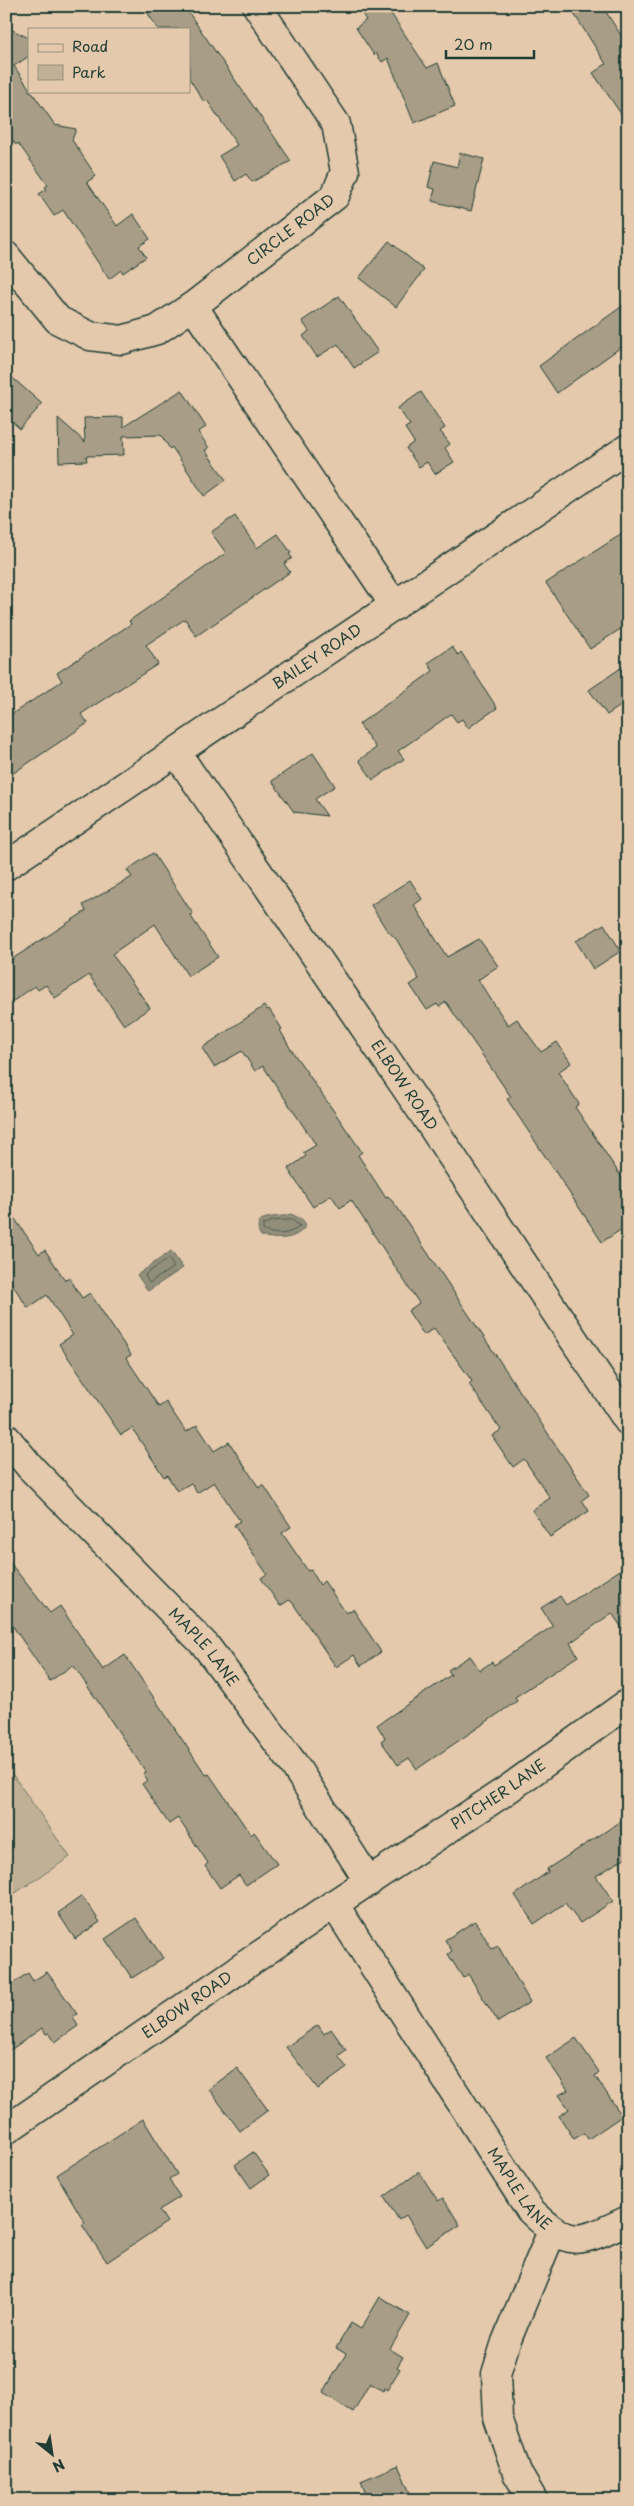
<svg xmlns="http://www.w3.org/2000/svg" width="634" height="2506" font-family="'Playpen Sans',sans-serif">
	<style>
		.green { fill: #c0b096; stroke: #707665 }
		.water { fill: #918e7a; stroke: #636e5e }
		.lines { fill: none; stroke-linecap: round; stroke-linejoin: round }
		.shore { stroke: #4d5d50; stroke-width: 1 }
		.building { fill: #a89e87; stroke: #1f3d34 }
		.minor-casing { stroke: #1f3d34; stroke-width: 31 }
		.minor { stroke: #e4c9ac; stroke-width: 28 }
		.labels { text-anchor: middle; stroke-width: 4.5; stroke-linejoin: round; paint-order: stroke }
		.street-label { font-size: 15px; fill: #1f3d34; stroke: #e4c9ac }
	</style>
	<rect width="100%" height="100%" fill="#e4c9ac"/>
	<filter id="ink" filterUnits="userSpaceOnUse"><feTurbulence type="fractalNoise" baseFrequency=".02" numOctaves="2"/><feDisplacementMap in="SourceGraphic" scale="10" xChannelSelector="R" yChannelSelector="G"/><feConvolveMatrix kernelMatrix="1 2 1 2 8 2 1 2 1" color-interpolation-filters="sRGB"/></filter>
	<g filter="url(#ink)">
		<polygon class="green" points="6,1765 70,1857 6,1899"/>
		<g class="water">
			<path d="M 291,1214 L 303,1220 L 306,1226 C 295,1241 277,1240 261,1236 C 257,1230 257,1225 261,1220 C 271,1215 280,1218 291,1214 Z"/>
			<polygon points="171,1251 183,1268 148,1291 137,1275"/>
		</g>
		<g class="lines">
			<g class="shore">
				<path d="M 292,1220 L 300,1226 C 291,1235 274,1236 263,1230 L 263,1225 L 272,1221 Z"/>
				<polygon points="169,1259 174,1267 149,1283 145,1275"/>
			</g>
		</g>
		<g class="building">
			<polygon points="143,6 184,6 291,161 252,182 246,174 235,181 219,156 237,145 207,100 204,102 189,78 189,29 158,29"/>
			<polygon points="357,6 386,6 427,68 438,63 455,106 414,123 388,58 382,62 376,53 374,55 356,28 366,20"/>
			<polygon points="569,6 602,6 628,46 628,124 593,73 606,64"/>
			<polygon points="6,27 29,38 29,56 14,66 29,88 29,91 31,91 55,125 76,129 72,140 96,176 87,182 117,226 133,214 150,239 139,246 146,257 123,273 121,270 109,279 63,210 54,216 39,194 47,189 45,187 48,185 18,143 16,145 6,131"/>
			<polygon points="460,153 484,159 471,211 432,201 435,189 428,187 434,161 457,167"/>
			<polygon points="389,241 424,270 396,307 359,278"/>
			<polygon points="339,296 378,352 354,368 338,344 317,357 303,336 309,331 302,321"/>
			<polygon points="628,302 628,342 557,393 539,366"/>
			<polygon points="6,372 42,404 20,429 6,416"/>
			<polygon points="182,390 206,427 198,432 209,448 205,450 226,480 204,496 172,447 170,449 161,435 123,436 124,455 86,456 87,461 59,462 58,418 85,442 84,418 123,417 123,427"/>
			<polygon points="421,392 445,428 440,431 450,444 445,448 454,462 435,474 427,462 419,467 406,448 414,442 405,428 410,425 398,408"/>
			<polygon points="235,516 257,548 278,534 291,553 289,554 292,558 284,564 290,572 196,636 185,619 146,645 158,664 81,714 88,723 6,778 6,718 62,681 57,673 131,624 129,621 226,553 211,532"/>
			<polygon points="628,530 628,624 590,649 546,583"/>
			<polygon points="452,647 458,655 461,652 497,708 468,728 462,719 457,722 451,714 398,751 404,759 373,780 359,760 376,748 359,724 433,671 428,663"/>
			<polygon points="628,663 628,701 607,715 589,690"/>
			<polygon points="313,753 335,786 315,799 327,816 294,812 272,781"/>
			<polygon points="153,853 193,914 190,915 218,957 188,976 155,924 112,954 150,1008 124,1025 89,975 55,998 46,985 38,990 35,986 6,1006 6,963 86,911 83,905 132,877 127,870"/>
			<polygon points="410,880 422,899 414,905 447,957 479,939 498,966 478,980 508,1025 517,1019 541,1052 557,1042 571,1063 558,1072 579,1104 575,1107 628,1187 628,1225 602,1242 507,1099 511,1097 446,1002 439,1007 437,1004 427,1010 410,985 419,979 397,940 386,929 371,905"/>
			<polygon points="604,924 621,951 593,969 576,941"/>
			<polygon points="264,1006 267,1010 269,1009 282,1029 280,1030 290,1048 362,1152 358,1155 386,1198 388,1196 397,1207 589,1495 582,1500 589,1511 550,1537 532,1510 550,1498 524,1459 513,1467 492,1436 501,1430 469,1384 472,1381 434,1328 424,1335 408,1311 419,1303 351,1200 340,1208 331,1195 313,1207 288,1169 306,1156 303,1153 316,1145 263,1066 255,1071 242,1051 214,1067 202,1048"/>
			<polygon points="6,1206 39,1254 45,1250 65,1280 69,1278 82,1298 90,1293 131,1355 126,1358 159,1407 166,1402 186,1432 197,1425 214,1451 229,1442 259,1488 263,1484 291,1527 282,1533 308,1571 311,1570 320,1585 324,1581 346,1613 353,1609 381,1652 361,1666 354,1655 336,1667 292,1602 289,1600 280,1606 261,1578 267,1574 234,1525 240,1521 214,1482 197,1493 191,1483 177,1491 167,1475 164,1477 132,1428 121,1435 59,1344 73,1335 47,1295 28,1308 6,1275"/>
			<polygon points="6,1558 50,1613 60,1606 103,1670 125,1655 206,1775 209,1774 251,1835 254,1832 277,1864 246,1885 239,1875 220,1888 205,1866 208,1863 178,1818 169,1824 142,1784 148,1780 143,1774 146,1772 73,1665 50,1681 6,1616"/>
			<polygon points="628,1565 628,1637 612,1613 570,1643 578,1656 515,1697 517,1701 417,1769 409,1758 398,1765 381,1741 385,1738 377,1725 451,1675 448,1670 470,1656 480,1670 492,1662 494,1665 553,1626 541,1608 560,1596 566,1605"/>
			<polygon points="628,1817 628,1856 596,1876 613,1901 580,1923 565,1903 534,1924 515,1895 548,1872 547,1869"/>
			<polygon points="82,1896 100,1922 75,1939 58,1913"/>
			<polygon points="136,1918 163,1958 132,1978 105,1939"/>
			<polygon points="475,1921 492,1949 498,1946 530,2002 498,2022 468,1974 463,1978 448,1954 452,1951 445,1940"/>
			<polygon points="47,1972 77,2014 73,2017 78,2026 55,2042 49,2033 46,2034 42,2028 6,2053 6,1988 28,1973 33,1981"/>
			<polygon points="318,2025 324,2034 331,2029 346,2050 338,2056 347,2068 318,2089 286,2047"/>
			<polygon points="576,2038 599,2072 595,2076 622,2116 588,2139 584,2133 574,2139 559,2116 569,2109 559,2095 568,2090 546,2058"/>
			<polygon points="237,2068 268,2110 240,2131 209,2089"/>
			<polygon points="143,2119 177,2174 169,2179 180,2197 159,2210 167,2222 107,2262 82,2225 85,2223 57,2175"/>
			<polygon points="253,2152 269,2175 251,2188 235,2165"/>
			<polygon points="419,2172 438,2201 443,2198 460,2225 426,2247 406,2215 399,2220 384,2197"/>
			<polygon points="380,2297 410,2315 390,2349 403,2357 397,2367 400,2369 387,2390 384,2388 383,2391 370,2383 353,2412 323,2393 346,2354 336,2348 351,2323 361,2329"/>
			<polygon points="398,2465 413,2500 368,2500 361,2481"/>
		</g>
		<g class="lines">
			<g class="minor-casing">
				<g id="minor">
					<path id="s1" d="M 6,256 L 58,320 L 90,336 L 122,340 L 157,330 L 193,306 L 335,196 L 345,172 L 336,124 L 257,6"/>
					<polyline points="193,306 395,606"/>
					<path id="s2" d="M 176,752 L 419,1107 L 628,1421"/>
					<path id="s3" d="M 6,866 L 628,448"/>
					<path id="s4" d="M 6,1438 L 31,1468 L 206,1646 L 293,1763 L 369,1882"/>
					<path id="s5" d="M 334,1904 L 530,2210 C 571,2250 579,2243 628,2220"/>
					<path id="s6" d="M 6,2130 L 334,1904 L 504,1792 L 628,1703"/>
					<polyline points="533,2500 517,2473 498,2418 496,2374 506,2342 552,2231"/>
				</g>
			</g>
			<use href="#minor" class="minor"/>
		</g>
	</g>
	<g class="labels">
		<g class="street-label">
			<text dy="5" stroke="none"><textPath href="#s1" startOffset="354">CIRCLE ROAD</textPath></text>
			<text dy="5" stroke="none"><textPath href="#s3" startOffset="375">BAILEY ROAD</textPath></text>
			<text dy="5" stroke="none"><textPath href="#s2" startOffset="404">ELBOW ROAD</textPath></text>
			<text dy="5" stroke="none"><textPath href="#s4" startOffset="288">MAPLE LANE</textPath></text>
			<text dy="5" stroke="none"><textPath href="#s6" startOffset="596">PITCHER LANE</textPath></text>
			<text dy="5" stroke="none"><textPath href="#s6" startOffset="220">ELBOW ROAD</textPath></text>
			<text dy="5" stroke="none"><textPath href="#s5" startOffset="340">MAPLE LANE</textPath></text>
		</g>
	</g>
	<rect width="634" height="2506" fill="none" stroke="#e4c9ac" stroke-width="25"/>
	<rect x="12" y="12" width="609" height="2481" fill="none" stroke="#1f3d34" stroke-width="2" filter="url(#ink)"/>
	<rect x="28" y="28" width="162" height="65" fill="#e4c9ac" stroke="#95917c"/>
	<rect x="38" y="44" width="25" height="8" fill="#e4c9ac" stroke="#95917c"/>
	<text x="72" y="52" font-size="15" fill="#1f3d34">Road</text>
	<rect x="38" y="65" width="25" height="15" fill="#c0b096" stroke="#95917c"/>
	<text x="72" y="78" font-size="15" fill="#1f3d34">Park</text>
	<g transform="translate(52 2454) rotate(150)" stroke="#e4c9ac" stroke-width="4" paint-order="stroke">
	<path d="M0-4L9 19L0 12L-9 19Z" fill="#1f3d34"/>
	<text y="-8" font-size="14" font-weight="bold" text-anchor="middle" fill="#1f3d34">N</text>
	</g>
	<path d="M446 50v8h88v-8" fill="none" stroke="#1f3d34" stroke-width="2.5"/>
	<text x="454" y="50" font-size="15" fill="#1f3d34" stroke="#e4c9ac" stroke-width="4" paint-order="stroke">20 m</text>
</svg>
